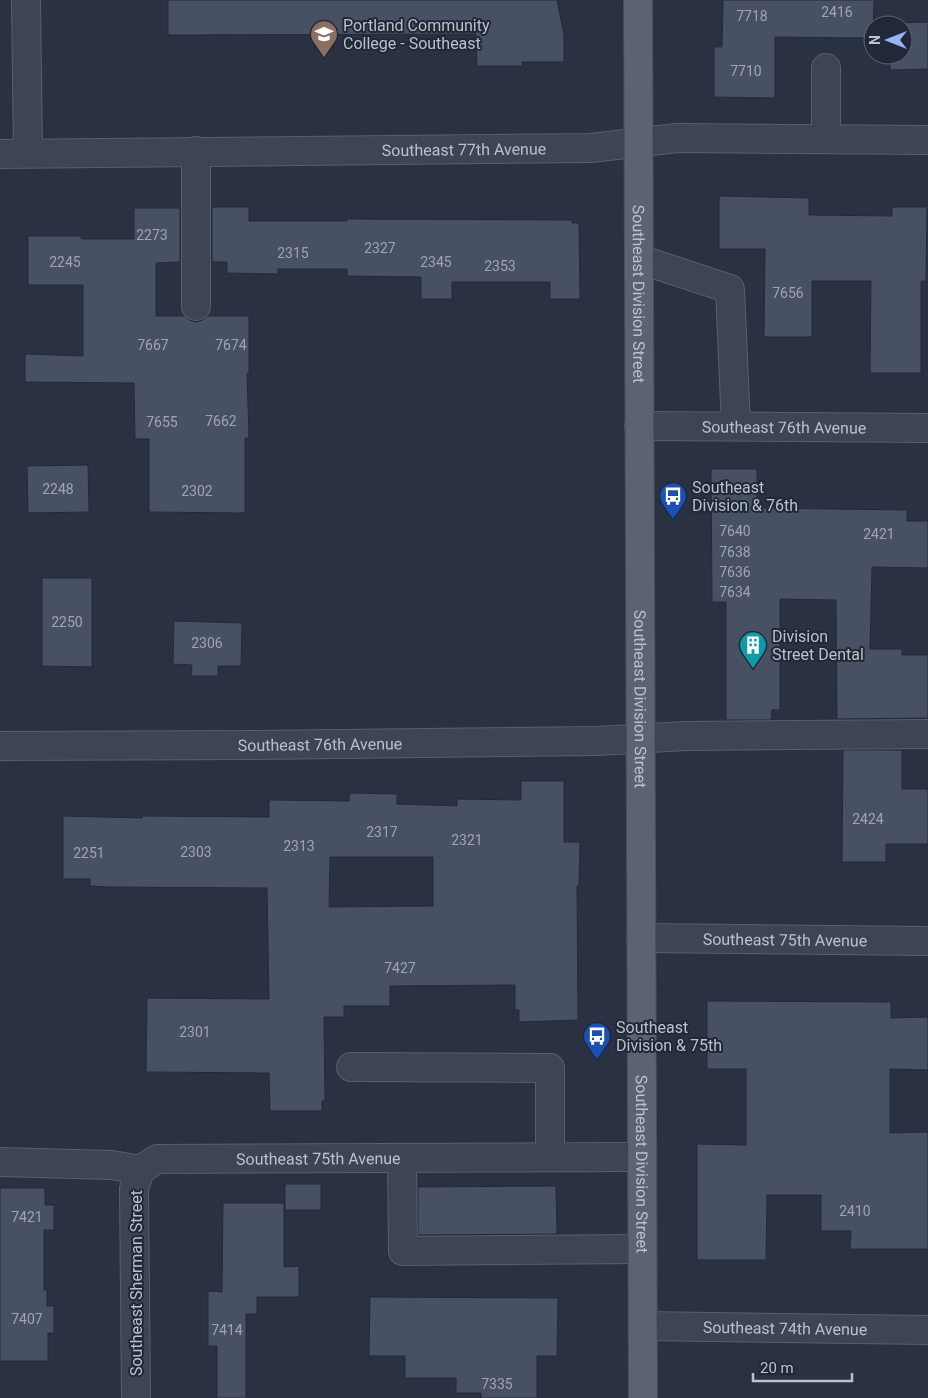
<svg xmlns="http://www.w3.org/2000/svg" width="928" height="1398" font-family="Roboto,sans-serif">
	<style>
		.building { fill: #485164; stroke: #232b3a; fill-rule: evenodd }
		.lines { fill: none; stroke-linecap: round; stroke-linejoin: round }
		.minor-casing { stroke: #585f6d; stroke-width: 30 }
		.major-casing { stroke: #464d5c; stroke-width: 30 }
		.minor { stroke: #3d4452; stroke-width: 28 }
		.major { stroke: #5b6372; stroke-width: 28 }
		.labels { text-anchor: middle; stroke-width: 4; stroke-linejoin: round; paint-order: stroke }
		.number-label { font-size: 14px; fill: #9ea4b2 }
		.poi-label { font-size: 16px; fill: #bac0cc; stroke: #212938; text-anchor: start }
		.street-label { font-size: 16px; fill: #bac0cc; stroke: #212938 }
	</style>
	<rect width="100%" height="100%" fill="#293143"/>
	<g class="building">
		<polygon points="168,0 557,0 564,35 564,62 522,62 522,66 477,66 476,34 168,35"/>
		<polygon points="723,0 874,0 873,38 775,37 775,98 714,97 714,47 722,47"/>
		<polygon points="928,22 928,69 890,70 890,55 903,55 903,25 890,25 890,23"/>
		<polygon points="719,196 809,198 809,215 892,216 892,207 927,207 926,281 921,281 921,373 870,373 871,281 812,281 812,337 764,337 765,249 719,249"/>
		<polygon points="212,207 249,207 249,221 347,221 347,219 572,220 572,223 579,223 580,299 550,299 550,282 452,282 452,299 421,299 421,277 347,276 347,269 278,269 278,274 227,273 227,262 212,262"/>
		<polygon points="134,208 180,208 180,262 156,263 156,316 185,316 189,320 196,322 203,320 207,316 249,316 249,373 247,373 249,438 245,438 245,513 149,512 149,439 135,439 134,383 25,382 25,354 83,356 83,285 28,285 28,236 81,236 81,239 134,239"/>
		<polygon points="88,465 89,512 28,513 27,466"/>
		<polygon points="711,469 757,469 757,508 907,510 907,521 928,521 928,568 872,567 870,649 902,649 902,655 928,655 928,718 837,719 836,600 780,599 780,710 772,710 771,720 726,720 726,602 712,602"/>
		<polygon points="42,578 92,578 92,667 42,666"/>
		<polygon points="174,621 242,623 241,666 218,666 218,676 191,676 192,665 173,664"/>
		<polygon points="843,750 902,750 902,789 928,789 928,844 886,844 886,862 842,862"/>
		<path d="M 521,781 L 564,781 L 564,842 L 580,842 L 579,886 L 577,886 L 578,1020 L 519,1022 L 519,1010 L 515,1010 L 515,985 L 390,986 L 390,1006 L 344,1006 L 344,1017 L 324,1017 L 325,1101 L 322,1101 L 322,1111 L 270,1111 L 269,1073 L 146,1072 L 147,998 L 269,999 L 267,888 L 109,887 L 90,886 L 90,879 L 63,879 L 63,816 L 142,818 L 142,816 L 269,817 L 269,800 L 349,801 L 350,793 L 397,794 L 397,804 L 457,806 L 457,799 L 521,800 ZM 330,857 L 433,857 L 433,906 L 329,907 Z"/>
		<polygon points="707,1001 891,1002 891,1018 928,1017 928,1070 890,1069 890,1133 928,1132 928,1249 850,1249 851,1231 821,1231 821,1195 767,1195 766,1260 697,1260 697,1144 746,1145 746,1069 707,1069"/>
		<rect x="285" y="1184" width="36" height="26"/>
		<polygon points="556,1186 557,1234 418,1235 418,1187"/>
		<polygon points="0,1188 45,1188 45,1205 54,1205 54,1230 44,1230 44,1290 47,1290 47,1306 54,1306 54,1333 48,1333 48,1361 0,1361"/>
		<polygon points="223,1203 284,1203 284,1267 299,1266 299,1297 257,1297 257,1314 246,1314 246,1398 217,1398 217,1346 208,1346 208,1291 222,1292"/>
		<polygon points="370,1297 558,1298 557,1356 537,1356 537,1398 481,1398 481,1393 456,1393 456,1378 405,1378 405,1356 369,1356"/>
	</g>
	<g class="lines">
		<g class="minor-casing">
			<g id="minor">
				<polyline points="26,0 28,153"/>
				<polyline points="826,68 826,139"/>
				<polyline points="196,151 196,306"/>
				<path id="s1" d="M 0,154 L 591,148 L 677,138 L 928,140"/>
				<polyline points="639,259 730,289 736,426"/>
				<path id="s2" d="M 639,426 L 928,428"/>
				<path id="s3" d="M 0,746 L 255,745 L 598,741 L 686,736 L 928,734"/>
				<path id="s4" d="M 641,938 L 928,941"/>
				<polyline points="351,1067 550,1068 550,1157"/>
				<polyline points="402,1158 403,1251 642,1249"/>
				<path id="s5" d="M 0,1162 L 112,1165 L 140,1170 L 157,1159 L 642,1157"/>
				<path id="s6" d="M 643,1326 L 928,1330"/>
				<polyline points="136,1398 134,1189 140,1170"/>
			</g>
		</g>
		<g class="major-casing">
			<g id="major">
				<path id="s7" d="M 638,0 L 643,1398"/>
			</g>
		</g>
		<use href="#minor" class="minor"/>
		<use href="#major" class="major"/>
	</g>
	<defs>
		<g id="university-pin" transform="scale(1.4375)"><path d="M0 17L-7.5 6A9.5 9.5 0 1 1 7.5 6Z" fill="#8d6e63" stroke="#212938"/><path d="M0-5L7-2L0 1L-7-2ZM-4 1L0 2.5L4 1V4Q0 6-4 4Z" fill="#fff"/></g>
		<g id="bus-pin" transform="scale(1.4375)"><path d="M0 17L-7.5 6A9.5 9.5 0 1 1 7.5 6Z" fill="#1a4fb4" stroke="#212938"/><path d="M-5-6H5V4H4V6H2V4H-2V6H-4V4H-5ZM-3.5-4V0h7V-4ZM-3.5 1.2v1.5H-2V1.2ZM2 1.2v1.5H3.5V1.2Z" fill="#fff"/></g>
		<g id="building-pin" transform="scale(1.4375)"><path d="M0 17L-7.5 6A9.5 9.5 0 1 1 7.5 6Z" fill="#0f9aa8" stroke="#212938"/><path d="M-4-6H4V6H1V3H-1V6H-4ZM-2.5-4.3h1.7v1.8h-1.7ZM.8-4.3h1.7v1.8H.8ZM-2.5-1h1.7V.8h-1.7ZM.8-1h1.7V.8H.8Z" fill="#fff"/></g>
	</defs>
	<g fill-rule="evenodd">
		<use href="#university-pin" x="324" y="34"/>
		<use href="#bus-pin" x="673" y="496"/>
		<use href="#building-pin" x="753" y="645"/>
		<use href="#bus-pin" x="597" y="1036"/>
	</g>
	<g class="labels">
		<g class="number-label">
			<text x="837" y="17">2416</text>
			<text x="752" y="21">7718</text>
			<text x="746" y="76">7710</text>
			<text x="152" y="240">2273</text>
			<text x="380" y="253">2327</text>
			<text x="293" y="258">2315</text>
			<text x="65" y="267">2245</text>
			<text x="436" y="267">2345</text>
			<text x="500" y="271">2353</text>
			<text x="788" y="298">7656</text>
			<text x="153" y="350">7667</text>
			<text x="231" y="350">7674</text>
			<text x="221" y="426">7662</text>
			<text x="162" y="427">7655</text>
			<text x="58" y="494">2248</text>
			<text x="197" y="496">2302</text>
			<text x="735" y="536">7640</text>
			<text x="879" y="539">2421</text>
			<text x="735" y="557">7638</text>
			<text x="735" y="577">7636</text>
			<text x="735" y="597">7634</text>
			<text x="67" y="627">2250</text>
			<text x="207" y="648">2306</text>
			<text x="868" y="824">2424</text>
			<text x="382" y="837">2317</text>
			<text x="467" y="845">2321</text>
			<text x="299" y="851">2313</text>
			<text x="196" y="857">2303</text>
			<text x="89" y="858">2251</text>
			<text x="400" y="973">7427</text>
			<text x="195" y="1037">2301</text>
			<text x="855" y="1216">2410</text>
			<text x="27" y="1222">7421</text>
			<text x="27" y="1324">7407</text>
			<text x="227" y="1335">7414</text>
			<text x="497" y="1389">7335</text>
		</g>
		<g class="poi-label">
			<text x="343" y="31">Portland Community<tspan x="343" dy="18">College - Southeast</tspan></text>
			<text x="692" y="493">Southeast<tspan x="692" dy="18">Division &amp; 76th</tspan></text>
			<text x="772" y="642">Division<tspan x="772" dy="18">Street Dental</tspan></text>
			<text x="616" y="1033">Southeast<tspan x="616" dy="18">Division &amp; 75th</tspan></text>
		</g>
		<g class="street-label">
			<text dy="6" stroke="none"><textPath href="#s1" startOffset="464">Southeast 77th Avenue</textPath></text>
			<text dy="6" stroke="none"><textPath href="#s7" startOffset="294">Southeast Division Street</textPath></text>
			<text dy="6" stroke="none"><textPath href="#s2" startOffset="145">Southeast 76th Avenue</textPath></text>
			<text dy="6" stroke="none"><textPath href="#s7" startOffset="699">Southeast Division Street</textPath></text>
			<text dy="6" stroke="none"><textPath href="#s3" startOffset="320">Southeast 76th Avenue</textPath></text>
			<text dy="6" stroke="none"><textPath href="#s4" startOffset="144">Southeast 75th Avenue</textPath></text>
			<text dy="6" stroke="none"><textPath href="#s5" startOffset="322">Southeast 75th Avenue</textPath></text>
			<text dy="6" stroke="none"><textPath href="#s7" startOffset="1164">Southeast Division Street</textPath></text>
			<text transform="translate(136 1283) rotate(-90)" y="6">Southeast Sherman Street</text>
			<text dy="6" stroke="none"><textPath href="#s6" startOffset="142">Southeast 74th Avenue</textPath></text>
		</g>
	</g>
	<g transform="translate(888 40) rotate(270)"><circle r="24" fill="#212938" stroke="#5e6573"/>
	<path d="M0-4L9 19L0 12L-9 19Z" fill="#97b3f4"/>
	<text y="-8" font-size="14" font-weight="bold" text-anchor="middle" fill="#bac0cc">N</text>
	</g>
	<path d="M753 1373v8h99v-8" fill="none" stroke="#bac0cc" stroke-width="2.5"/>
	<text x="760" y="1373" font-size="15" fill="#bac0cc" stroke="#212938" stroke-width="4" paint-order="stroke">20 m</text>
</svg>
